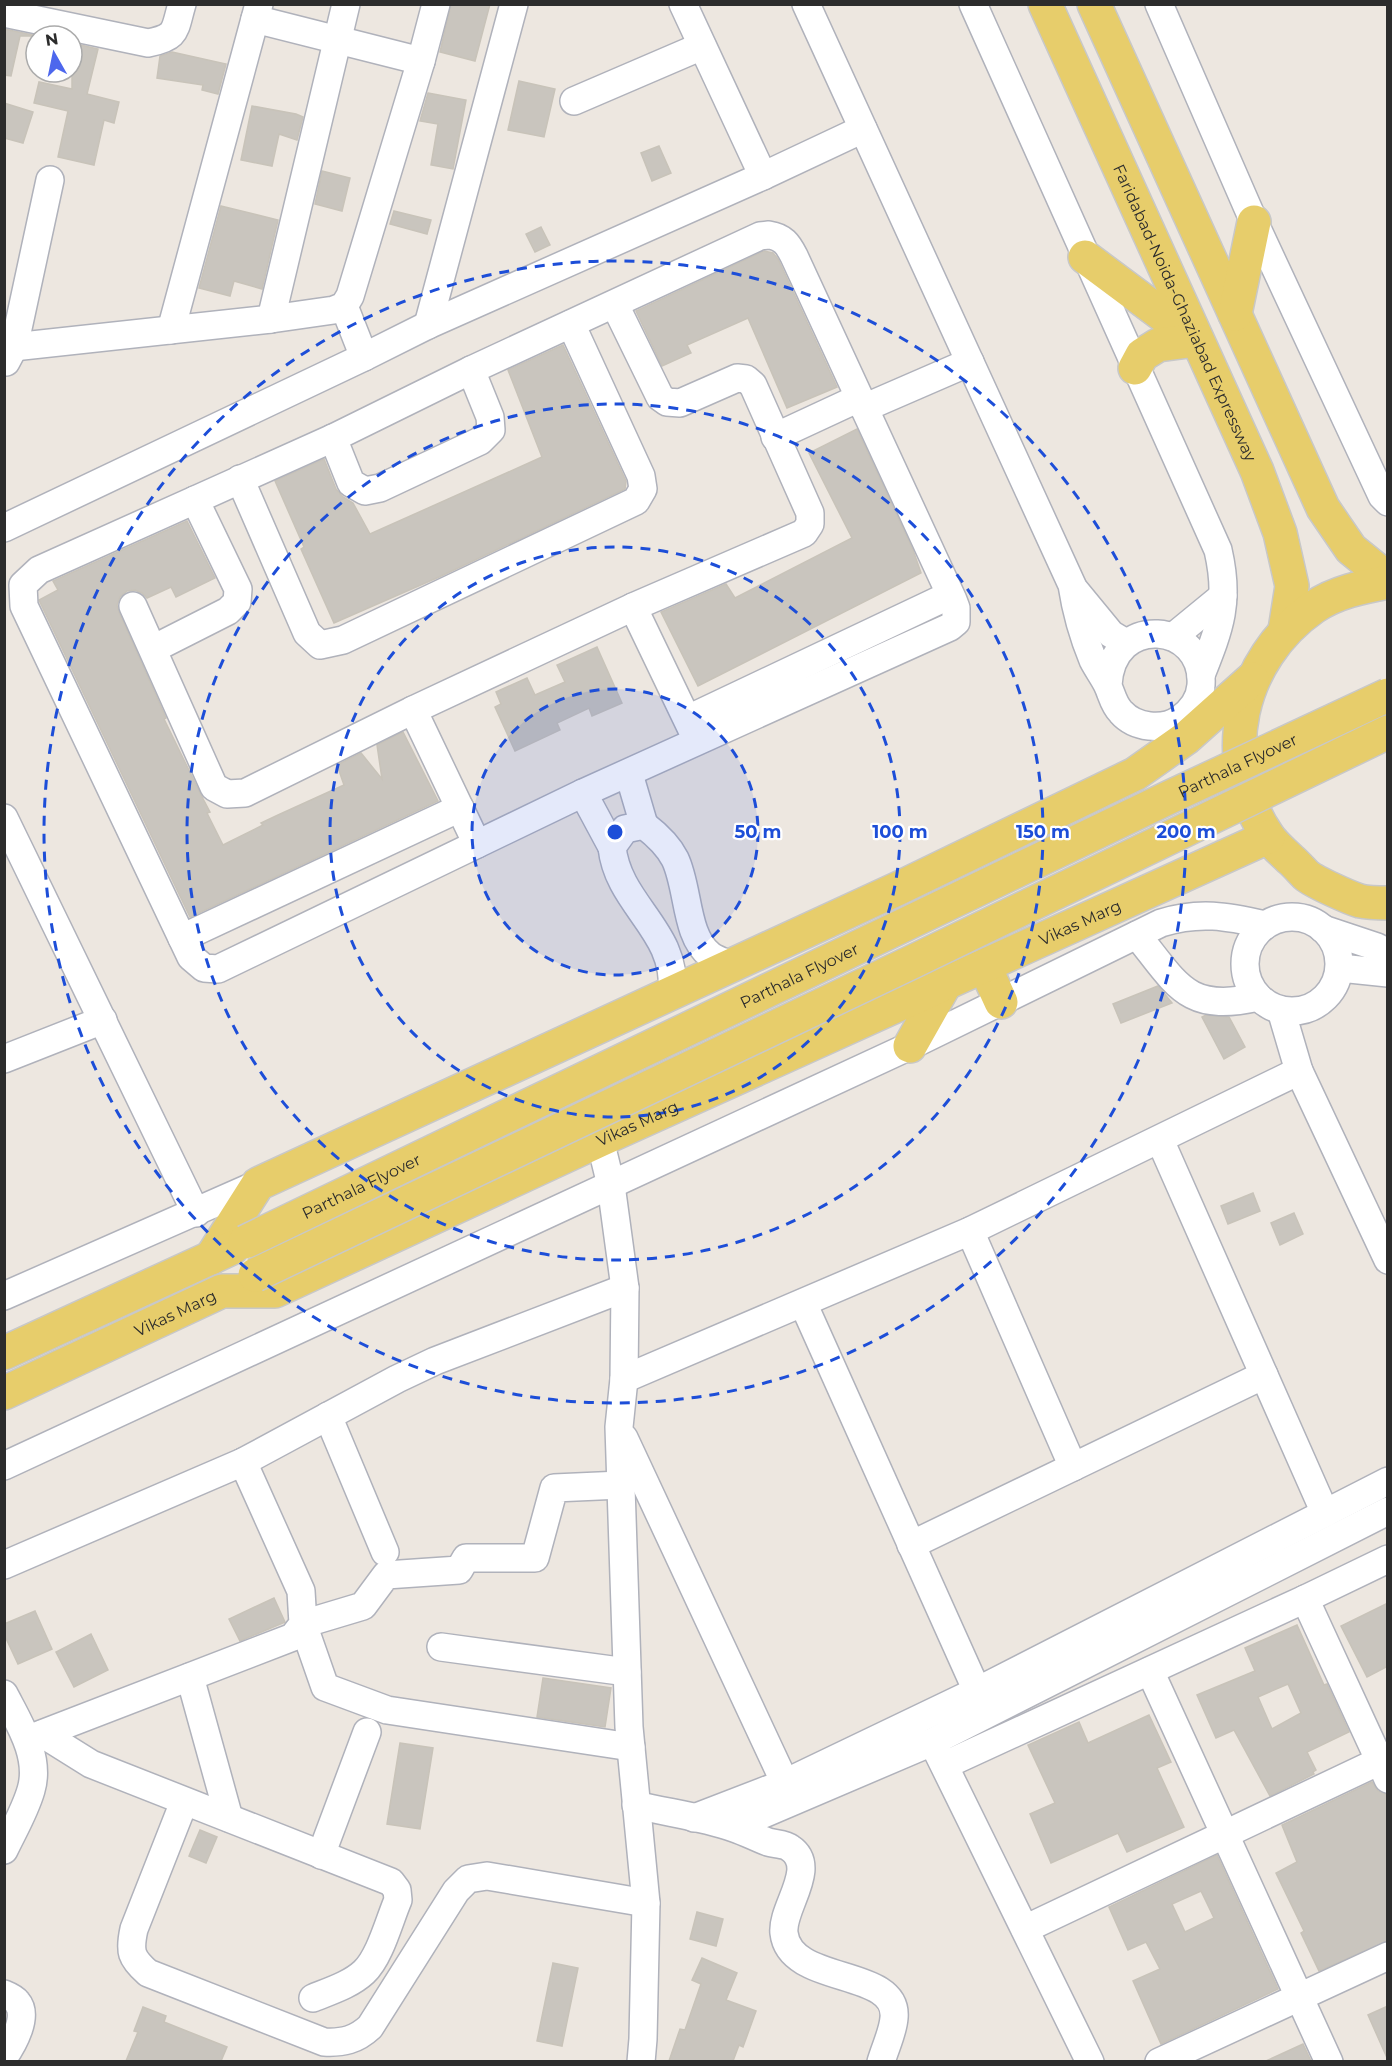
<svg xmlns="http://www.w3.org/2000/svg" width="1392" height="2066" font-family="Montserrat,sans-serif">
	<style>
		.building { fill: #c9c5be; stroke: #c8c3b9; stroke-width: 1.5; fill-rule: evenodd }
		.lines { fill: none; stroke-linecap: round; stroke-linejoin: round }
		.minor-casing { stroke: #b0b2bb; stroke-width: 30 }
		.major-casing { stroke: #c8c8c8; stroke-width: 36 }
		.minor { stroke: #fff; stroke-width: 27 }
		.major { stroke: #e7cd6b; stroke-width: 33 }
		.major-bridge-casing { stroke: #c8c8c8; stroke-width: 36; stroke-linecap: butt }
		.major-bridge { stroke: #e7cd6b; stroke-width: 33 }
		.ring { fill: none; stroke: #1d4ed8; stroke-width: 3; stroke-dasharray: 10 8 }
		.labels { text-anchor: middle; stroke-width: 4.5; stroke-linejoin: round; paint-order: stroke }
		.street-label { font-size: 16px; fill: #2c2c2c; stroke: #fff }
		.centre { fill: #1d4ed8; stroke: #fff; stroke-width: 3 }
		.ring-label { font-size: 18px; text-anchor: middle; font-weight: bold; fill: #1d4ed8; stroke: #fff; stroke-width: 4.5; stroke-linejoin: round; paint-order: stroke }
	</style>
	<rect width="100%" height="100%" fill="#ede7e0"/>
	<g class="building">
		<polygon points="451,4 490,4 475,61 440,52"/>
		<polygon points="4,29 37,36 20,36 11,76 4,75"/>
		<polygon points="72,43 98,49 87,94 119,102 114,123 104,120 94,165 58,157 68,111 34,103 39,82 72,89"/>
		<polygon points="172,52 226,64 218,94 202,90 203,85 157,78 160,56"/>
		<polygon points="519,81 555,89 544,137 508,130"/>
		<polygon points="428,93 466,100 453,169 431,165 438,124 420,121"/>
		<polygon points="4,103 33,112 23,143 4,138"/>
		<polygon points="252,106 296,114 303,117 297,140 279,134 272,166 241,160"/>
		<polygon points="659,146 671,173 652,181 641,153"/>
		<polygon points="322,171 350,178 342,211 315,204"/>
		<polygon points="221,206 278,220 262,289 234,281 230,296 199,288"/>
		<polygon points="394,211 431,220 427,234 390,224"/>
		<polygon points="541,227 550,245 535,252 526,234"/>
		<polygon points="764,251 773,253 778,259 837,387 787,408 748,318 687,345 691,353 662,366 636,311"/>
		<polygon points="563,345 626,481 625,489 439,577 334,623 301,549 304,547 275,481 324,459 336,489 343,497 353,503 370,534 542,457 508,370"/>
		<polygon points="857,429 913,550 921,573 698,686 661,612 726,584 735,598 852,538 809,453"/>
		<polygon points="187,521 215,578 176,597 171,587 147,598 142,593 135,590 127,591 120,597 117,605 119,612 166,718 164,719 200,793 210,812 207,813 223,845 263,825 261,823 278,815 344,785 337,765 361,753 382,779 377,745 403,732 438,801 190,917 39,600 58,590 53,581"/>
		<polygon points="597,647 622,703 592,716 589,708 557,723 560,730 515,751 495,707 501,704 496,692 527,678 535,695 565,682 557,665"/>
		<polygon points="1158,986 1172,1003 1121,1023 1113,1004"/>
		<polygon points="1206,1015 1229,1017 1245,1047 1224,1059 1202,1017"/>
		<polygon points="1253,1193 1260,1211 1228,1224 1221,1206"/>
		<polygon points="1294,1213 1303,1234 1280,1245 1271,1223"/>
		<polygon points="274,1598 285,1622 240,1641 229,1619"/>
		<polygon points="1388,1603 1388,1666 1367,1677 1341,1626"/>
		<polygon points="35,1611 52,1649 18,1664 4,1634 4,1624"/>
		<path d="M 1297,1625 L 1324,1685 L 1327,1684 L 1349,1732 L 1307,1752 L 1316,1770 L 1313,1772 L 1314,1774 L 1270,1796 L 1234,1730 L 1216,1738 L 1197,1695 L 1255,1671 L 1245,1648 ZM 1288,1684 L 1301,1713 L 1272,1729 L 1258,1697 Z"/>
		<polygon points="91,1634 108,1670 74,1687 56,1652"/>
		<polygon points="543,1678 611,1688 605,1727 537,1717"/>
		<polygon points="1149,1715 1171,1762 1157,1768 1184,1827 1127,1852 1118,1833 1051,1863 1030,1814 1055,1803 1028,1745 1079,1722 1088,1743"/>
		<polygon points="400,1743 433,1748 420,1829 387,1824"/>
		<polygon points="1372,1782 1378,1791 1388,1795 1388,1941 1319,1971 1301,1933 1304,1931 1276,1873 1297,1862 1282,1825"/>
		<polygon points="200,1830 217,1837 206,1863 189,1856"/>
		<path d="M 1217,1855 L 1278,1989 L 1161,2044 L 1133,1981 L 1160,1969 L 1146,1942 L 1128,1950 L 1109,1907 ZM 1201,1891 L 1214,1918 L 1185,1932 L 1172,1904 Z"/>
		<polygon points="697,1912 723,1919 716,1946 690,1939"/>
		<polygon points="702,1958 737,1973 726,2000 756,2011 743,2047 739,2045 733,2061 669,2061 680,2029 685,2030 701,1984 692,1980"/>
		<polygon points="553,1963 578,1968 562,2046 537,2041"/>
		<polygon points="1388,2006 1388,2060 1368,2015"/>
		<polygon points="143,2007 166,2016 164,2022 227,2047 221,2061 126,2061 138,2032 134,2031"/>
		<polygon points="1303,2044 1311,2061 1266,2061"/>
	</g>
	<g class="lines">
		<g class="minor-casing">
			<g id="minor">
				<polyline points="683,4 763,176"/>
				<path d="M 806,4 L 1072,585 C 1076,611 1083,636 1093,660 C 1097,668 1103,676 1107,684 C 1112,694 1113,704 1121,712 C 1135,728 1163,731 1180,719 C 1191,711 1200,699 1201,685 C 1205,622 1112,612 1108,685"/>
				<path d="M 973,4 L 1218,550 C 1230,602 1220,627 1201,675"/>
				<polyline points="1159,4 1254,222 1382,496 1388,502"/>
				<path d="M 4,13 L 148,43 C 178,37 174,31 182,4"/>
				<polyline points="255,19 421,61"/>
				<polyline points="574,101 702,46"/>
				<path d="M 769,235 C 783,237 788,244 794,256 L 953,600 L 956,608 L 956,622 L 950,627 L 583,793 L 218,969 L 204,968 L 191,957 L 24,606 L 23,585 L 39,570 L 333,438 L 471,370 L 760,236 Z"/>
				<polyline points="344,306 364,357"/>
				<polyline points="271,319 346,4"/>
				<polyline points="428,325 514,4"/>
				<polyline points="171,330 259,4"/>
				<polyline points="4,348 271,319 334,310 344,306 350,296 421,61 436,4"/>
				<polyline points="6,362 14,347 50,180"/>
				<polyline points="864,408 970,362"/>
				<polyline points="775,437 859,398"/>
				<polyline points="333,438 351,483 365,491 380,488 480,441 491,430 490,417 471,370"/>
				<polyline points="240,479 307,633 320,645 343,640 636,501 643,489 641,476 571,324"/>
				<polyline points="4,528 364,357 428,325 763,176 863,129"/>
				<polyline points="1074,589 1111,634 1126,643"/>
				<polyline points="133,606 214,787 227,794 245,793 413,710 477,844"/>
				<polyline points="633,607 695,736"/>
				<polyline points="1173,637 1223,596"/>
				<polyline points="153,649 228,611 237,602 238,589 195,500"/>
				<polyline points="413,710 633,607 804,533 810,524 810,513 753,385 746,379 737,378 680,403 667,402 660,397 615,305"/>
				<polyline points="688,719 950,595"/>
				<polyline points="629,774 644,825"/>
				<polyline points="583,793 612,847"/>
				<polyline points="4,818 196,1213"/>
				<circle cx="1292" cy="964" r="47"/>
				<polyline points="1323,929 1377,947 1388,953"/>
				<path d="M 1137,935 C 1178,986 1187,1013 1258,997"/>
				<polyline points="182,938 460,808"/>
				<polyline points="1340,968 1388,973"/>
				<path d="M 672,992 C 678,931 618,905 612,847 L 625,829 L 644,825 C 657,835 668,845 675,859 C 689,888 685,936 710,955 C 716,960 725,962 732,965"/>
				<polyline points="1281,1010 1299,1071 1388,1260"/>
				<polyline points="4,1059 103,1020"/>
				<polyline points="600,1140 611,1185 625,1288 624,1379 619,1427 629,1727 646,1903 643,2039 641,2062"/>
				<polyline points="1160,1140 1325,1513"/>
				<polyline points="970,1231 1073,1467"/>
				<polyline points="4,1296 258,1184"/>
				<polyline points="803,1303 977,1691"/>
				<polyline points="624,1379 970,1231 1299,1071"/>
				<polyline points="328,1416 385,1552"/>
				<polyline points="624,1438 785,1783"/>
				<path d="M 4,1466 L 910,1046 L 1161,923 C 1199,911 1227,916 1265,925"/>
				<polyline points="621,1485 554,1488 535,1558 466,1558 459,1570 386,1575 363,1606 303,1624 325,1687 387,1710 631,1747"/>
				<polyline points="911,1545 1264,1375"/>
				<polyline points="4,1565 243,1462 397,1379 435,1361 625,1288"/>
				<polyline points="1305,1599 1388,1779"/>
				<polyline points="441,1647 627,1672"/>
				<polyline points="1150,1671 1329,2062"/>
				<polyline points="190,1677 229,1818"/>
				<path d="M 4,1694 C 19,1723 41,1757 31,1790 C 25,1811 13,1831 4,1850"/>
				<path d="M 43,1734 L 91,1764 L 391,1882 L 397,1890 L 398,1900 C 389,1921 380,1957 364,1972 C 350,1985 330,1991 313,1998"/>
				<polyline points="31,1738 293,1637 303,1624 301,1591 243,1462"/>
				<polyline points="937,1751 1090,2062"/>
				<polyline points="945,1765 1305,1599 1388,1559"/>
				<path d="M 184,1802 L 134,1929 C 129,1952 131,1958 148,1973 L 324,2042 C 343,2043 356,2040 370,2027 L 456,1891 L 468,1879 L 487,1876 L 646,1903"/>
				<path d="M 636,1805 C 669,1813 703,1817 734,1828 C 746,1832 757,1838 768,1842 C 775,1844 785,1844 790,1848 C 819,1867 781,1908 784,1933 C 790,1986 899,1967 894,2018 C 893,2032 885,2048 881,2062"/>
				<polyline points="694,1818 785,1783 977,1691 1388,1481"/>
				<polyline points="733,1827 932,1742 1388,1511"/>
				<polyline points="321,1855 367,1732"/>
				<polyline points="1025,1929 1388,1757"/>
				<path d="M 4,1994 C 9,1996 14,1998 17,2002 C 29,2016 13,2044 4,2057"/>
				<polyline points="1159,2062 1388,1956"/>
			</g>
		</g>
		<g class="major-casing">
			<g id="major">
				<path id="s1" d="M 1045,4 L 1257,471 L 1280,533 L 1292,586 L 1285,630"/>
				<polyline points="1094,4 1323,508 1351,549 1388,579"/>
				<polyline points="1085,257 1195,339"/>
				<polyline points="1235,314 1254,222"/>
				<polyline points="1135,368 1142,355 1158,345 1196,340"/>
				<path d="M 1388,582 C 1362,587 1336,592 1314,607 C 1239,659 1215,759 1268,836 C 1274,845 1283,852 1290,859 C 1296,864 1301,870 1306,875 C 1314,882 1350,898 1360,901 C 1369,903 1379,903 1388,903"/>
				<polyline points="985,967 1001,1002"/>
				<polyline points="910,1046 944,986"/>
				<polyline points="211,1258 258,1184 897,889 1135,774 1186,738 1252,679"/>
				<polyline points="4,1353 232,1248"/>
				<path id="s2" d="M 4,1393 L 222,1291 L 275,1291 L 600,1140 L 1268,837"/>
			</g>
		</g>
		<use href="#minor" class="minor"/>
		<use href="#major" class="major"/>
		<g class="major-bridge-casing">
			<g id="major-bridge">
				<path id="s3" d="M 245,1242 L 1170,797 L 1388,695"/>
				<polyline points="255,1275 912,962 1388,732"/>
			</g>
		</g>
		<use href="#major-bridge" class="major-bridge"/>
	</g>
	<circle cx="615" cy="832" r="143" fill="#1d4ed8" fill-opacity=".12"/>
	<g class="ring">
		<circle cx="615" cy="832" r="143"/>
		<circle cx="615" cy="832" r="285"/>
		<circle cx="615" cy="832" r="428"/>
		<circle cx="615" cy="832" r="571"/>
	</g>
	<g class="labels">
		<g class="street-label">
			<text dy="6" stroke="none"><textPath href="#s1" startOffset="339">Faridabad-Noida-Ghaziabad Expressway</textPath></text>
			<text dy="6" stroke="none"><textPath href="#s3" startOffset="1101">Parthala Flyover</textPath></text>
			<text dy="6" stroke="none"><textPath href="#s2" startOffset="1179">Vikas Marg</textPath></text>
			<text dy="6" stroke="none"><textPath href="#s3" startOffset="615">Parthala Flyover</textPath></text>
			<text dy="6" stroke="none"><textPath href="#s2" startOffset="693">Vikas Marg</textPath></text>
			<text dy="6" stroke="none"><textPath href="#s3" startOffset="129">Parthala Flyover</textPath></text>
			<text dy="6" stroke="none"><textPath href="#s2" startOffset="189">Vikas Marg</textPath></text>
		</g>
	</g>
	<circle cx="615" cy="832" r="9" class="centre"/>
	<g class="ring-label">
		<text x="758" y="838">50 m</text>
		<text x="900" y="838">100 m</text>
		<text x="1043" y="838">150 m</text>
		<text x="1186" y="838">200 m</text>
	</g>
	<rect width="1392" height="2066" fill="none" stroke="#2c2c2c" stroke-width="12"/>
	<g transform="translate(54 54) rotate(351)"><circle r="28" fill="#ffffff" stroke="#ababab" stroke-width="1.5"/>
	<path d="M0-4.5L10 22L0 15L-10 22Z" fill="#4d67ed"/>
	<text y="-9" font-size="16" font-weight="bold" text-anchor="middle" fill="#2c2c2c">N</text>
	</g>
</svg>
